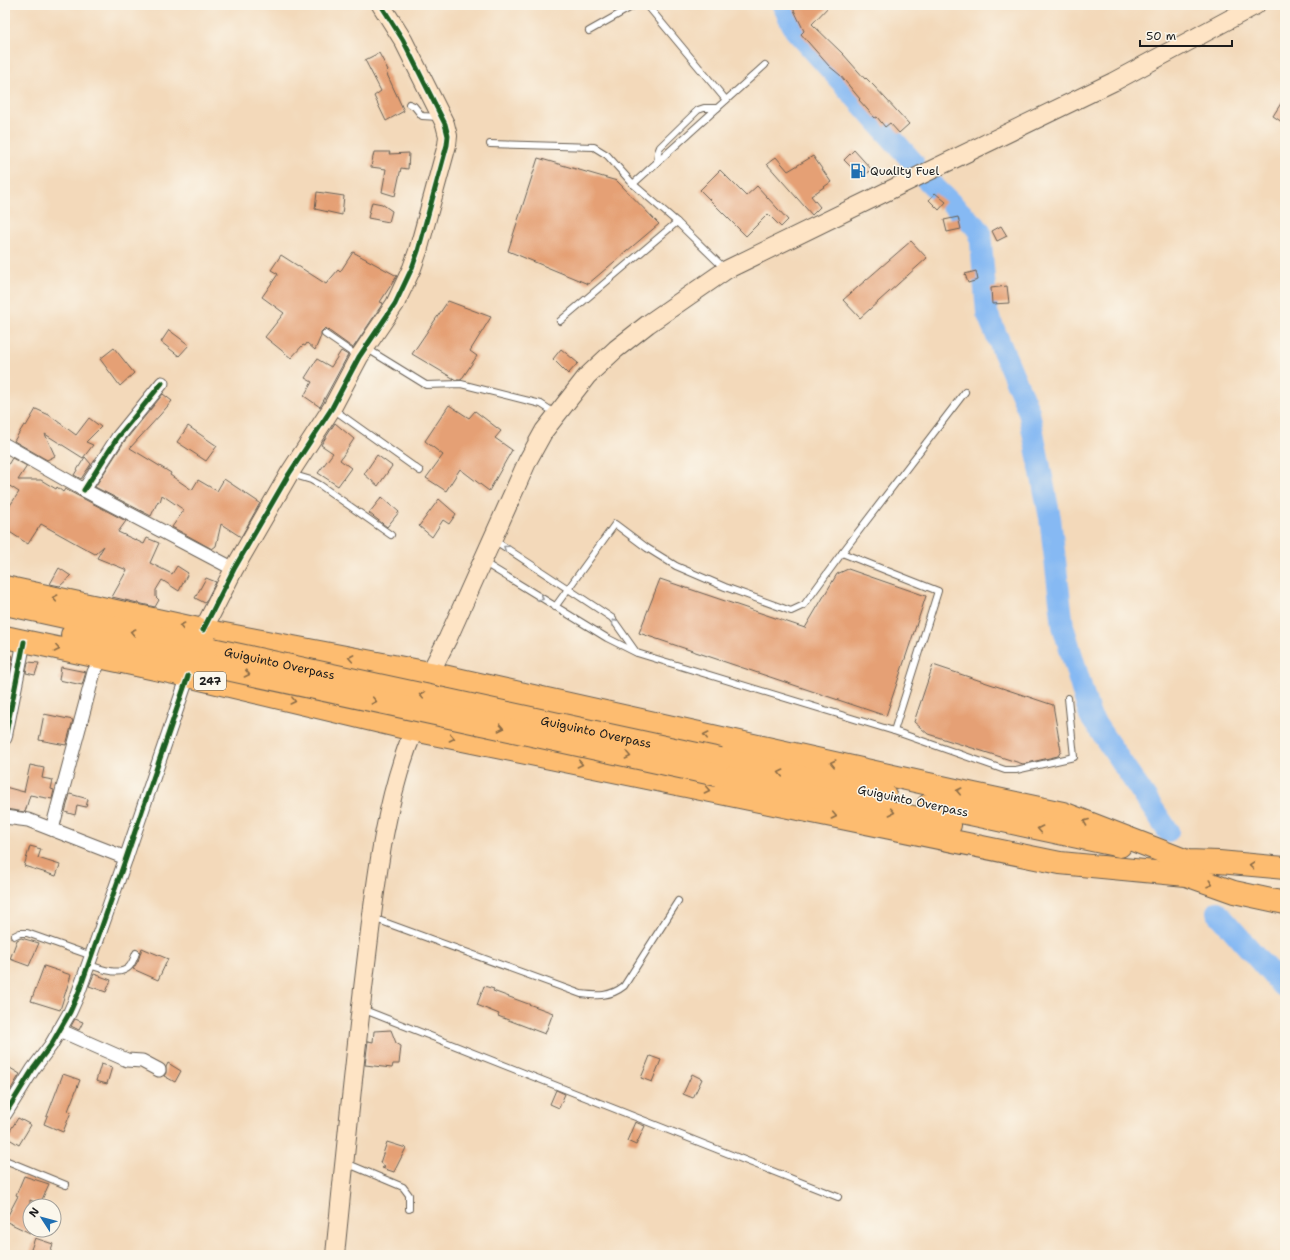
<svg xmlns="http://www.w3.org/2000/svg" width="1290" height="1260" font-family="'Shantell Sans',sans-serif">
	<style>
		.lines { fill: none; stroke-linecap: round; stroke-linejoin: round }
		.river { stroke: #86b9f3; stroke-width: 22 }
		.building { fill: #e5a074 }
		.lane-casing { stroke: #675e53; stroke-width: 8 }
		.street-casing { stroke: #675e53; stroke-width: 15 }
		.secondary-casing { stroke: #675e53; stroke-width: 20 }
		.highway-casing { stroke: #675e53; stroke-width: 24 }
		.lane { stroke: #fff; stroke-width: 6 }
		.street { stroke: #fff; stroke-width: 13 }
		.secondary { stroke: #fee4c5; stroke-width: 18 }
		.highway { stroke: #fdbc6f; stroke-width: 22 }
		.highway-bridge-casing { stroke: #675e53; stroke-width: 24; stroke-linecap: butt }
		.highway-bridge { stroke: #fdbc6f; stroke-width: 22 }
		.cycleway-casing { stroke: #fbf7ec; stroke-width: 8 }
		.cycleway { stroke: #1b5e20; stroke-width: 5 }
		.oneway { stroke: #999 }
		.oneway2 { stroke: #8c6c46 }
		.labels { text-anchor: middle; stroke-width: 3; stroke-linejoin: round; paint-order: stroke }
		.shield { fill: #fbf7ec; stroke: #5f5e5a; stroke-width: 1 }
		.shield-label { font-size: 11px; font-weight: bold; fill: #1c1c1c }
		.poi-label { font-size: 12px; fill: #1c1c1c; stroke: #fbf7ec; text-anchor: start }
		.street-label { font-size: 12px; fill: #1c1c1c; stroke: #fbf7ec }
	</style>
	<rect width="100%" height="100%" fill="#fbf7ec"/>
	<filter id="ink" filterUnits="userSpaceOnUse"><feTurbulence type="fractalNoise" baseFrequency=".025" numOctaves="2"/><feDisplacementMap in="SourceGraphic" scale="8" xChannelSelector="R" yChannelSelector="G"/><feConvolveMatrix kernelMatrix="1 2 1 2 8 2 1 2 1" color-interpolation-filters="sRGB"/></filter>
	<filter id="wash" filterUnits="userSpaceOnUse"><feTurbulence type="fractalNoise" baseFrequency=".012" numOctaves="4" result="noise"/><feDisplacementMap in="SourceGraphic" scale="16" xChannelSelector="R" yChannelSelector="G"/><feGaussianBlur stdDeviation="0.9" result="paint"/><feColorMatrix in="noise" values="0 0 0 0 0 0 0 0 0 0 0 0 0 0 0 0 0 1.4 0 .05"/><feComposite in="paint" operator="in"/></filter>
	<g filter="url(#wash)">
		<rect width="100%" height="100%" fill="#f3d9ba"/>
		<g class="lines">
			<g class="river">
				<polyline points="783,5 795,30 913,162"/>
				<polyline points="926,179 980,231 987,313 1029,412 1050,518 1063,626 1090,716 1168,831"/>
				<polyline points="1217,912 1281,985 1285,987"/>
			</g>
		</g>
		<g id="blocks">
			<g class="building">
				<polygon points="793,5 830,5 812,24 843,54 865,79 866,78 874,86 909,124 899,133 890,123 885,127 877,117 875,118 859,100 860,99 840,75 829,66 801,34 804,31 792,6"/>
				<polygon points="379,53 388,70 386,72 404,111 386,121 374,96 381,91 365,60"/>
				<polygon points="1285,97 1285,124 1273,116"/>
				<polygon points="854,150 872,170 861,177 844,160"/>
				<polygon points="374,152 390,152 389,154 409,153 408,169 401,168 395,196 382,192 386,169 371,167"/>
				<polygon points="813,156 831,182 811,196 820,207 812,215 767,164 776,157 788,171"/>
				<polygon points="538,158 617,181 659,224 588,284 508,251"/>
				<polygon points="720,170 746,196 757,186 788,220 781,227 768,214 746,236 700,190"/>
				<polygon points="317,192 344,196 342,215 315,209"/>
				<polygon points="935,193 946,202 939,210 929,200"/>
				<polygon points="372,202 382,204 392,211 389,222 368,218"/>
				<polygon points="958,217 961,229 947,232 944,220"/>
				<polygon points="1001,226 1007,236 997,241 992,231"/>
				<polygon points="911,241 927,258 860,318 843,300"/>
				<polygon points="353,252 397,276 380,302 383,303 353,348 325,328 321,332 321,336 315,350 307,343 305,346 303,345 291,358 265,337 284,313 262,297 278,274 271,270 281,255 326,284 338,270 340,272"/>
				<polygon points="976,271 978,280 968,283 965,274"/>
				<polygon points="1007,286 1009,303 992,304 991,288"/>
				<polygon points="448,301 491,317 470,351 477,356 461,380 456,380 412,354"/>
				<polygon points="169,330 189,345 179,356 161,342"/>
				<polygon points="114,348 134,373 120,386 100,359"/>
				<polygon points="561,349 578,363 568,374 553,359"/>
				<polygon points="341,351 348,355 320,407 304,396 312,382 305,378 317,359 331,367"/>
				<polygon points="163,394 172,401 160,415 130,448 171,473 170,475 192,490 198,480 217,491 224,479 260,503 241,537 221,524 216,546 212,549 172,527 184,510 162,495 160,502 158,501 151,516 95,487 124,442"/>
				<polygon points="449,405 469,418 475,411 501,431 495,438 512,450 489,491 460,469 446,491 426,478 443,455 425,441"/>
				<polygon points="36,409 49,415 76,435 89,418 101,427 86,442 93,445 83,458 45,434 55,456 47,460 14,441 24,425 26,426"/>
				<polygon points="335,423 354,439 340,460 351,468 338,486 318,473 333,453 321,445"/>
				<polygon points="188,426 217,446 206,461 177,442"/>
				<polygon points="377,455 392,466 378,486 364,474"/>
				<polygon points="85,457 91,464 81,479 74,475"/>
				<polygon points="12,458 27,466 18,480 41,480 56,489 57,487 63,492 65,489 126,521 118,532 144,544 147,538 159,543 150,563 172,574 177,566 188,573 179,591 162,580 156,590 156,597 159,600 155,607 112,597 127,570 97,558 104,546 95,554 41,524 28,544 5,529 5,513 19,492 5,483 5,470"/>
				<polygon points="382,497 399,512 387,527 369,513"/>
				<polygon points="439,499 456,514 449,524 443,520 432,537 419,526"/>
				<polygon points="59,568 71,576 60,586 50,584"/>
				<polygon points="848,569 926,596 886,716 639,633 660,579 805,628 837,574"/>
				<polygon points="206,578 216,582 205,603 195,598"/>
				<polygon points="5,654 13,656 7,686 5,686"/>
				<polygon points="28,662 39,663 35,675 26,673"/>
				<polygon points="933,665 1053,705 1061,751 1058,756 1023,764 928,734 914,722"/>
				<polygon points="61,667 86,672 82,685 59,680"/>
				<polygon points="44,714 73,720 66,745 39,740"/>
				<polygon points="30,765 44,768 42,778 53,780 51,789 54,790 52,799 30,795 25,812 5,809 5,787 24,792"/>
				<polygon points="70,794 88,799 86,807 77,805 75,815 65,812"/>
				<polygon points="30,846 41,849 38,858 60,865 56,876 24,866"/>
				<polygon points="21,938 39,943 29,966 10,959 17,940"/>
				<polygon points="142,948 168,959 158,980 133,969 138,961"/>
				<polygon points="44,966 71,975 60,1010 31,1001"/>
				<polygon points="94,974 111,980 106,992 89,986"/>
				<polygon points="484,986 494,989 493,991 553,1013 545,1034 498,1016 499,1014 477,1005"/>
				<polygon points="75,1019 83,1022 79,1030 71,1026"/>
				<polygon points="391,1030 396,1043 401,1046 399,1064 393,1064 392,1068 365,1065 368,1041 373,1042 374,1031"/>
				<polygon points="650,1056 661,1060 652,1082 641,1078"/>
				<polygon points="168,1063 181,1071 175,1082 164,1076 166,1073 166,1067"/>
				<polygon points="101,1064 112,1067 107,1084 96,1081"/>
				<polygon points="5,1065 20,1074 5,1099"/>
				<polygon points="63,1074 80,1080 68,1111 71,1112 63,1132 44,1124"/>
				<polygon points="692,1074 702,1079 693,1098 683,1094"/>
				<polygon points="556,1090 565,1094 559,1108 550,1104"/>
				<polygon points="18,1118 31,1125 19,1145 6,1137"/>
				<polygon points="635,1122 645,1126 636,1145 627,1141"/>
				<polygon points="387,1142 406,1148 394,1172 382,1168 385,1166 380,1163"/>
				<polygon points="24,1176 49,1184 40,1204 30,1200 30,1233 5,1221 18,1196 16,1195"/>
				<polygon points="35,1238 53,1244 49,1255 29,1255"/>
			</g>
		</g>
	</g>
	<g filter="url(#ink)">
		<use href="#blocks" fill-opacity="0" stroke="#675e53" stroke-width="1"/>
		<g class="lines">
			<g class="lane-casing">
				<g id="lane">
					<polyline points="647,5 726,100"/>
					<polyline points="589,31 635,5"/>
					<polyline points="409,104 414,106 422,116 438,117"/>
					<polyline points="490,144 594,147 607,155 633,184 677,222 724,268"/>
					<polyline points="657,163 658,152 660,147 698,110 704,108 717,108"/>
					<polyline points="633,184 765,65"/>
					<polyline points="560,321 677,222"/>
					<polyline points="325,334 357,356"/>
					<polyline points="366,348 426,385 461,384 541,404 555,413"/>
					<polyline points="333,409 420,471"/>
					<polyline points="291,474 311,480 320,485 391,535"/>
					<polyline points="494,540 612,618 636,652"/>
					<polyline points="842,553 938,591 894,731"/>
					<polyline points="483,562 607,638 637,653 894,731 1005,770 1016,770 1074,757 1068,698"/>
					<polyline points="555,607 615,524 647,548 676,566 725,587 791,611 804,605 842,553 965,392"/>
					<path d="M 373,918 L 581,994 C 598,996 610,997 624,986 L 678,901"/>
					<polyline points="14,936 20,933 27,933 92,956"/>
					<path d="M 89,965 C 100,968 119,977 129,967 C 132,964 134,958 136,953"/>
					<polyline points="362,1009 838,1197"/>
					<polyline points="5,1160 66,1185"/>
					<polyline points="346,1163 403,1187 409,1195 409,1209"/>
				</g>
			</g>
			<g class="street-casing">
				<g id="street">
					<polyline points="5,445 84,490 234,569"/>
					<polyline points="84,490 118,437 162,383"/>
					<polyline points="5,738 24,642"/>
					<polyline points="5,817 28,820 126,858"/>
					<polyline points="52,829 94,672 102,658"/>
					<polyline points="59,1030 127,1060 142,1061 159,1070"/>
					<polyline points="5,1114 33,1069 51,1045 70,1012 78,994 126,858 188,676"/>
				</g>
			</g>
			<g class="secondary-casing">
				<g id="secondary">
					<polyline points="203,630 234,569 289,474 332,408 359,357 395,304 412,268 418,251 447,145 448,136 445,124 403,40 381,5"/>
					<polyline points="430,673 448,638 528,460 544,431 587,376 616,349 648,324 726,270 894,188 1113,82 1256,5"/>
					<path d="M 335,1255 C 345,1155 355,1054 367,955 C 376,882 385,798 414,730"/>
				</g>
			</g>
			<g class="highway-casing">
				<g id="highway">
					<polyline points="5,587 203,630 430,673 969,793 1063,813 1187,861 1219,862 1285,868"/>
					<polyline points="5,604 212,649"/>
					<polyline points="72,635 197,663"/>
					<polyline points="5,637 188,676 414,730 1060,863 1186,875 1234,892 1285,903"/>
					<polyline points="720,759 885,795"/>
					<polyline points="717,775 950,825"/>
					<polyline points="928,805 1120,846"/>
				</g>
			</g>
			<use href="#lane" class="lane"/>
			<use href="#street" class="street"/>
			<use href="#secondary" class="secondary"/>
			<use href="#highway" class="highway"/>
			<g class="highway-bridge-casing">
				<g id="highway-bridge">
					<path id="s1" d="M 212,649 L 720,759"/>
					<polyline points="208,665 717,775"/>
				</g>
			</g>
			<use href="#highway-bridge" class="highway-bridge"/>
			<g class="cycleway-casing">
				<g id="cycleway">
					<polyline points="84,490 118,437 162,383"/>
					<polyline points="203,630 234,569 289,474 332,408 359,357 395,304 412,268 418,251 447,145 448,136 445,124 403,40 381,5"/>
					<polyline points="5,738 24,642"/>
					<polyline points="5,1114 33,1069 51,1045 70,1012 78,994 126,858 188,676"/>
				</g>
			</g>
			<use href="#cycleway" class="cycleway"/>
		</g>
		<defs><path id="oneway-chevron" d="M-2-3.5L2.5 0L-2 3.5" fill="none" stroke-width="1.6" stroke-linecap="round" stroke-linejoin="round"/></defs>
		<g class="oneway">
			<use href="#oneway-chevron" transform="translate(506 548) rotate(-145)"/>
			<use href="#oneway-chevron" transform="translate(541 598) rotate(33)"/>
			<use href="#oneway-chevron" transform="translate(614 622) rotate(-129)"/>
		</g>
		<g class="oneway2">
			<use href="#oneway-chevron" transform="translate(55 598) rotate(-168)"/>
			<use href="#oneway-chevron" transform="translate(182 626) rotate(-168)"/>
			<use href="#oneway-chevron" transform="translate(133 632) rotate(-168)"/>
			<use href="#oneway-chevron" transform="translate(57 649) rotate(12)"/>
			<use href="#oneway-chevron" transform="translate(351 658) rotate(-169)"/>
			<use href="#oneway-chevron" transform="translate(247 674) rotate(12)"/>
			<use href="#oneway-chevron" transform="translate(422 695) rotate(-168)"/>
			<use href="#oneway-chevron" transform="translate(293 701) rotate(14)"/>
			<use href="#oneway-chevron" transform="translate(374 701) rotate(12)"/>
			<use href="#oneway-chevron" transform="translate(501 728) rotate(12)"/>
			<use href="#oneway-chevron" transform="translate(706 735) rotate(-167)"/>
			<use href="#oneway-chevron" transform="translate(452 738) rotate(12)"/>
			<use href="#oneway-chevron" transform="translate(628 756) rotate(12)"/>
			<use href="#oneway-chevron" transform="translate(833 763) rotate(-167)"/>
			<use href="#oneway-chevron" transform="translate(580 764) rotate(12)"/>
			<use href="#oneway-chevron" transform="translate(781 773) rotate(-168)"/>
			<use href="#oneway-chevron" transform="translate(707 790) rotate(12)"/>
			<use href="#oneway-chevron" transform="translate(959 791) rotate(-167)"/>
			<use href="#oneway-chevron" transform="translate(892 812) rotate(12)"/>
			<use href="#oneway-chevron" transform="translate(834 816) rotate(12)"/>
			<use href="#oneway-chevron" transform="translate(1086 822) rotate(-159)"/>
			<use href="#oneway-chevron" transform="translate(1040 829) rotate(-168)"/>
			<use href="#oneway-chevron" transform="translate(1252 865) rotate(-175)"/>
			<use href="#oneway-chevron" transform="translate(1210 884) rotate(19)"/>
		</g>
	</g>
	<defs>
		<g id="fuel-bare" transform="scale(1.2)"><path d="M-5.5-6h7V0h2V4h1.3V-2.5L3-4.5l.8-.8L6-3V5H2.5V1h-1V6h-7ZM-4.2-4.7v3.2H.2V-4.7Z" fill="#1f6fb2" stroke="#fbf7ec" stroke-width="2.5" paint-order="stroke"/></g>
	</defs>
	<g fill-rule="evenodd">
		<use href="#fuel-bare" x="858" y="171"/>
	</g>
	<g class="labels">
		<rect class="shield" x="194" y="672" width="32" height="18" rx="3"/>
		<g class="shield-label">
			<text x="210" y="685">247</text>
		</g>
		<g class="poi-label">
			<text x="870" y="175">Quality Fuel</text>
		</g>
		<g class="street-label">
			<text dy="4" stroke="none"><textPath href="#s1" startOffset="69">Guiguinto Overpass</textPath></text>
			<text dy="4" stroke="none"><textPath href="#s1" startOffset="393">Guiguinto Overpass</textPath></text>
			<text transform="translate(913 801) rotate(12)" y="4">Guiguinto Overpass</text>
		</g>
	</g>
	<rect width="1290" height="1260" fill="none" stroke="#fbf7ec" stroke-width="20"/>
	<g transform="translate(42 1218) rotate(306)"><circle r="19" fill="#fbf7ec" stroke="#a29f99"/>
	<path d="M0-3L7 15L0 10L-7 15Z" fill="#1f6fb2"/>
	<text y="-6" font-size="11" font-weight="bold" text-anchor="middle" fill="#1c1c1c">N</text>
	</g>
	<path d="M1140 40v6h92v-6" fill="none" stroke="#1c1c1c" stroke-width="2"/>
	<text x="1146" y="40" font-size="12" fill="#1c1c1c" stroke="#fbf7ec" stroke-width="3" paint-order="stroke">50 m</text>
</svg>
